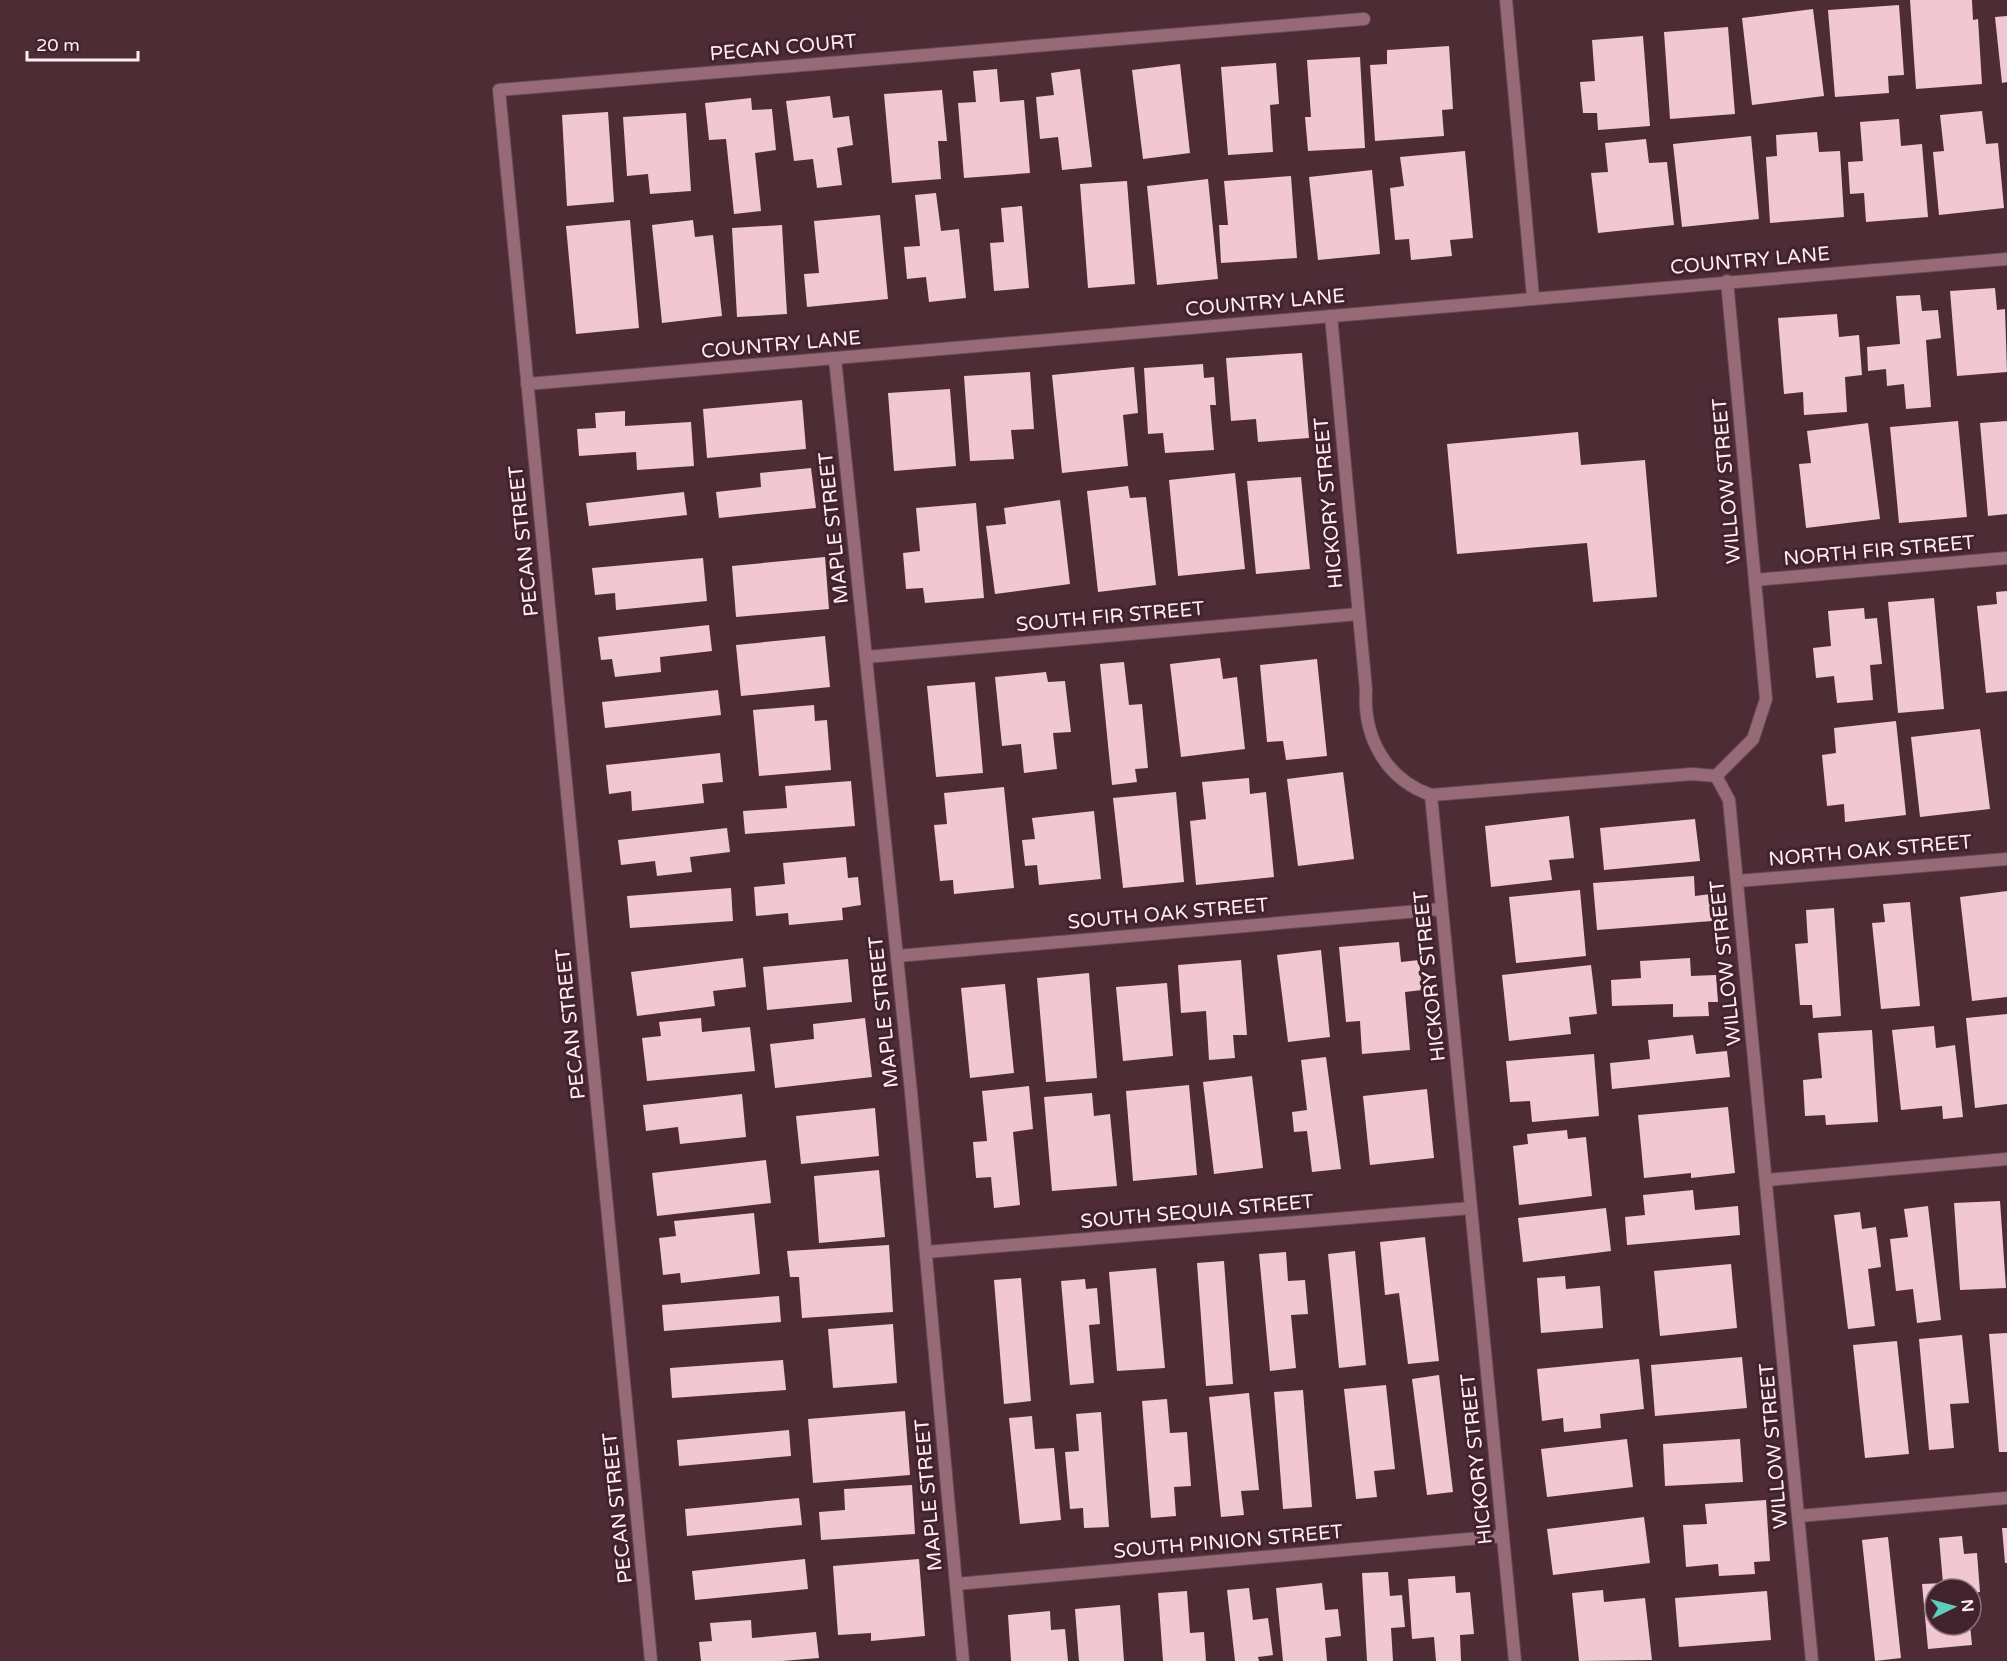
<svg xmlns="http://www.w3.org/2000/svg" width="2007" height="1661" font-family="'Varela Round',sans-serif">
	<style>
		.building { fill: #f1c7d2 }
		.lines { fill: none; stroke-linecap: round; stroke-linejoin: round }
		.minor-casing { stroke: #694b54; stroke-width: 14 }
		.minor { stroke: #966b77; stroke-width: 12 }
		.labels { text-anchor: middle; stroke-width: 6; stroke-linejoin: round; paint-order: stroke }
		.street-label { font-size: 20px; fill: #feedf1; stroke: #42222c }
	</style>
	<rect width="100%" height="100%" fill="#4d2c36"/>
	<g class="building">
		<polygon points="1910,0 1972,0 1973,20 1978,19 1982,84 1916,89"/>
		<polygon points="1899,5 1904,75 1888,76 1889,93 1835,97 1828,10"/>
		<polygon points="1813,9 1824,96 1752,105 1742,18"/>
		<polygon points="2007,16 2007,82 2002,83 1995,17"/>
		<polygon points="1728,27 1735,114 1670,119 1664,32"/>
		<polygon points="1643,36 1650,126 1598,130 1597,113 1583,113 1580,82 1595,81 1592,40"/>
		<polygon points="1449,46 1453,109 1442,110 1444,136 1375,141 1370,65 1387,64 1387,50"/>
		<polygon points="1360,57 1365,148 1308,151 1305,117 1311,117 1307,60"/>
		<polygon points="1276,63 1279,104 1270,105 1273,152 1228,155 1221,67"/>
		<polygon points="1180,64 1190,153 1143,159 1132,70"/>
		<polygon points="997,69 1000,102 1024,100 1030,173 964,178 958,103 976,102 973,71"/>
		<polygon points="1080,69 1092,167 1062,170 1058,137 1040,139 1036,97 1054,95 1051,73"/>
		<polygon points="942,90 947,141 938,141 941,179 892,183 884,94"/>
		<polygon points="830,96 833,118 849,116 853,145 837,148 842,185 817,188 813,159 794,161 786,101"/>
		<polygon points="751,98 752,110 772,109 776,150 755,153 761,211 734,214 726,139 709,140 705,103"/>
		<polygon points="1982,111 1986,144 1998,143 2004,208 1939,215 1933,152 1944,151 1940,115"/>
		<polygon points="608,112 614,202 567,206 562,115"/>
		<polygon points="686,113 691,191 650,194 648,174 627,176 623,117"/>
		<polygon points="1899,119 1901,146 1922,144 1928,217 1866,222 1864,193 1850,194 1848,162 1863,161 1860,122"/>
		<polygon points="1817,132 1819,152 1840,151 1844,217 1770,223 1766,157 1777,156 1776,135"/>
		<polygon points="1751,136 1759,219 1682,227 1673,144"/>
		<polygon points="1646,139 1649,163 1667,162 1674,225 1598,233 1591,173 1608,172 1605,143"/>
		<polygon points="1465,151 1473,238 1450,240 1452,256 1411,260 1409,239 1395,240 1390,188 1404,186 1400,157"/>
		<polygon points="1372,170 1380,254 1318,260 1309,177"/>
		<polygon points="1291,176 1297,258 1221,263 1219,225 1228,225 1224,181"/>
		<polygon points="1208,179 1218,279 1157,285 1147,186"/>
		<polygon points="1127,181 1135,284 1088,288 1080,184"/>
		<polygon points="936,193 941,231 959,229 966,298 929,302 926,277 907,279 904,247 920,246 915,195"/>
		<polygon points="1022,206 1029,288 994,291 990,243 1004,242 1001,208"/>
		<polygon points="880,215 888,299 807,307 804,274 819,273 814,221"/>
		<polygon points="630,220 639,328 576,334 566,226"/>
		<polygon points="693,220 695,237 713,235 722,316 662,323 652,225"/>
		<polygon points="782,225 787,314 737,317 732,228"/>
		<polygon points="1995,288 1997,310 2005,309 2007,372 1957,376 1950,291"/>
		<polygon points="1920,295 1922,311 1938,310 1941,338 1926,340 1931,407 1906,409 1904,384 1887,386 1886,369 1868,371 1867,347 1900,344 1896,296"/>
		<polygon points="1837,314 1839,337 1859,335 1862,375 1845,377 1847,412 1804,415 1803,392 1784,394 1778,318"/>
		<polygon points="1302,353 1309,438 1258,442 1256,419 1231,421 1226,358"/>
		<polygon points="1203,364 1204,378 1214,377 1216,405 1210,405 1214,450 1165,453 1163,433 1148,434 1144,368"/>
		<polygon points="1134,367 1138,413 1123,415 1128,466 1062,473 1052,375"/>
		<polygon points="1030,372 1034,429 1011,430 1014,459 970,461 964,376"/>
		<polygon points="950,389 956,466 894,471 888,393"/>
		<polygon points="802,400 806,449 707,458 703,409"/>
		<polygon points="625,411 625,426 691,422 694,466 637,470 636,452 579,456 577,429 596,428 595,413"/>
		<polygon points="1958,421 1967,517 1899,523 1890,427"/>
		<polygon points="2007,421 2007,514 1988,516 1980,423"/>
		<polygon points="1868,423 1880,519 1806,528 1799,464 1811,463 1807,431"/>
		<polygon points="1578,432 1581,465 1645,460 1657,597 1593,602 1587,543 1457,554 1447,444"/>
		<polygon points="811,468 816,508 719,518 716,492 761,487 760,473"/>
		<polygon points="1235,473 1245,569 1178,576 1169,480"/>
		<polygon points="1301,477 1310,569 1256,574 1247,481"/>
		<polygon points="1128,486 1130,498 1146,497 1156,585 1098,592 1087,491"/>
		<polygon points="684,492 687,515 589,526 586,503"/>
		<polygon points="1060,500 1070,584 995,594 986,526 1006,524 1004,508"/>
		<polygon points="976,503 984,598 925,603 923,588 906,589 903,553 920,551 916,508"/>
		<polygon points="825,557 829,609 736,617 732,566"/>
		<polygon points="703,558 707,601 616,610 615,593 595,595 592,568"/>
		<polygon points="2007,591 2007,691 1986,693 1977,606 1997,604 1996,592"/>
		<polygon points="1934,598 1944,709 1898,713 1888,602"/>
		<polygon points="1864,608 1865,619 1877,618 1882,664 1870,665 1873,700 1837,703 1834,676 1816,678 1813,648 1831,646 1828,611"/>
		<polygon points="709,625 712,651 660,657 661,672 615,677 612,659 601,660 598,637"/>
		<polygon points="825,636 830,687 741,696 736,645"/>
		<polygon points="1220,658 1223,679 1237,677 1245,749 1181,757 1170,664"/>
		<polygon points="1317,659 1327,756 1286,760 1283,741 1267,742 1260,665"/>
		<polygon points="1124,662 1129,705 1142,704 1148,768 1135,769 1137,782 1112,785 1100,664"/>
		<polygon points="1046,672 1048,682 1065,681 1071,732 1053,733 1057,769 1024,773 1021,744 1002,746 995,677"/>
		<polygon points="975,682 983,773 936,777 927,686"/>
		<polygon points="718,690 721,715 605,728 602,702"/>
		<polygon points="814,705 815,721 827,720 831,770 759,776 753,710"/>
		<polygon points="1896,721 1906,815 1845,822 1844,804 1827,806 1822,755 1836,753 1834,728"/>
		<polygon points="1980,729 1990,809 1920,817 1911,737"/>
		<polygon points="720,753 723,782 702,784 704,803 632,811 631,791 609,794 606,765"/>
		<polygon points="1343,772 1354,859 1298,866 1287,779"/>
		<polygon points="1249,778 1250,794 1266,792 1274,877 1196,885 1190,821 1206,819 1202,782"/>
		<polygon points="851,781 855,826 745,834 743,811 787,808 785,786"/>
		<polygon points="1004,787 1014,888 954,894 953,880 940,881 934,825 947,824 944,793"/>
		<polygon points="1176,792 1184,882 1123,888 1113,798"/>
		<polygon points="1094,811 1101,879 1039,885 1037,865 1025,866 1022,840 1035,839 1032,818"/>
		<polygon points="1569,816 1574,858 1549,860 1552,880 1491,887 1485,826"/>
		<polygon points="1695,819 1700,861 1604,870 1600,828"/>
		<polygon points="727,828 730,852 690,857 692,872 657,876 655,861 621,865 618,840"/>
		<polygon points="846,857 848,878 858,877 861,905 842,908 843,920 789,925 788,913 756,916 754,887 785,884 783,863"/>
		<polygon points="1694,876 1695,896 1711,894 1712,921 1597,930 1593,883"/>
		<polygon points="731,888 733,921 630,928 627,896"/>
		<polygon points="1580,890 1586,956 1516,963 1509,897"/>
		<polygon points="2007,891 2007,997 1972,1001 1960,897"/>
		<polygon points="1910,902 1920,1006 1881,1009 1872,923 1885,922 1883,904"/>
		<polygon points="1834,908 1841,1016 1813,1018 1812,1005 1800,1005 1795,944 1808,943 1806,910"/>
		<polygon points="1399,942 1401,962 1419,960 1422,990 1405,992 1410,1050 1362,1054 1360,1021 1346,1022 1339,947"/>
		<polygon points="1321,950 1330,1037 1288,1042 1277,955"/>
		<polygon points="743,958 746,987 713,991 715,1006 637,1016 631,972"/>
		<polygon points="1690,958 1691,976 1716,975 1718,1002 1708,1002 1709,1016 1673,1017 1673,1004 1612,1006 1611,980 1641,978 1640,961"/>
		<polygon points="848,959 852,1002 767,1010 763,967"/>
		<polygon points="1241,960 1247,1035 1233,1035 1235,1058 1209,1060 1206,1011 1181,1013 1178,965"/>
		<polygon points="1591,965 1597,1014 1569,1017 1571,1034 1509,1041 1502,975"/>
		<polygon points="1089,973 1097,1078 1046,1082 1037,978"/>
		<polygon points="1167,983 1173,1056 1123,1061 1116,987"/>
		<polygon points="1005,984 1014,1073 970,1078 961,988"/>
		<polygon points="2007,1014 2007,1104 1975,1108 1966,1018"/>
		<polygon points="701,1018 702,1032 750,1027 755,1071 647,1081 642,1038 661,1036 659,1022"/>
		<polygon points="865,1018 872,1077 775,1088 770,1044 814,1039 813,1024"/>
		<polygon points="1934,1026 1936,1048 1955,1045 1963,1117 1943,1119 1942,1106 1901,1110 1892,1030"/>
		<polygon points="1872,1030 1878,1122 1826,1125 1825,1115 1805,1116 1803,1080 1822,1078 1818,1033"/>
		<polygon points="1693,1035 1696,1054 1727,1051 1730,1077 1612,1089 1610,1063 1650,1059 1648,1040"/>
		<polygon points="1594,1054 1599,1116 1532,1122 1530,1101 1510,1102 1506,1061"/>
		<polygon points="1326,1057 1341,1169 1312,1172 1307,1131 1294,1132 1292,1112 1307,1110 1301,1060"/>
		<polygon points="1252,1076 1263,1168 1214,1174 1203,1082"/>
		<polygon points="1189,1085 1197,1175 1133,1181 1126,1091"/>
		<polygon points="1029,1086 1033,1129 1013,1132 1020,1205 994,1208 991,1177 976,1178 973,1142 987,1141 982,1091"/>
		<polygon points="1427,1089 1434,1158 1370,1165 1363,1096"/>
		<polygon points="1092,1093 1094,1116 1110,1114 1117,1186 1052,1191 1044,1097"/>
		<polygon points="742,1094 746,1137 680,1144 678,1127 646,1131 643,1105"/>
		<polygon points="1728,1107 1735,1173 1691,1178 1691,1173 1644,1178 1638,1115"/>
		<polygon points="875,1108 879,1156 801,1164 796,1116"/>
		<polygon points="1567,1130 1568,1139 1586,1137 1592,1196 1519,1205 1513,1146 1528,1144 1527,1134"/>
		<polygon points="766,1160 771,1203 657,1216 652,1173"/>
		<polygon points="879,1170 885,1237 819,1243 814,1176"/>
		<polygon points="1693,1190 1695,1210 1738,1206 1740,1235 1627,1245 1625,1217 1645,1215 1643,1195"/>
		<polygon points="2000,1201 2006,1288 1960,1290 1954,1203"/>
		<polygon points="1928,1206 1941,1320 1917,1323 1913,1289 1896,1291 1890,1239 1908,1237 1904,1209"/>
		<polygon points="1606,1208 1611,1251 1523,1262 1518,1218"/>
		<polygon points="1860,1212 1862,1229 1876,1227 1881,1267 1868,1269 1875,1326 1848,1329 1834,1215"/>
		<polygon points="754,1213 760,1274 681,1283 680,1273 663,1275 659,1238 676,1236 674,1221"/>
		<polygon points="1425,1237 1439,1361 1408,1364 1399,1293 1385,1295 1380,1242"/>
		<polygon points="889,1245 893,1312 802,1318 799,1277 790,1277 787,1251"/>
		<polygon points="1355,1251 1366,1365 1339,1368 1328,1254"/>
		<polygon points="1286,1252 1288,1281 1305,1280 1308,1314 1291,1315 1296,1368 1270,1371 1259,1254"/>
		<polygon points="1224,1261 1233,1384 1206,1386 1197,1263"/>
		<polygon points="1731,1264 1737,1328 1660,1336 1654,1271"/>
		<polygon points="1156,1268 1165,1368 1117,1371 1109,1272"/>
		<polygon points="1565,1276 1566,1289 1600,1286 1603,1328 1541,1333 1537,1278"/>
		<polygon points="1021,1278 1031,1401 1004,1404 994,1280"/>
		<polygon points="1085,1279 1086,1289 1097,1288 1100,1324 1089,1325 1094,1383 1070,1385 1061,1281"/>
		<polygon points="779,1296 781,1322 664,1331 662,1305"/>
		<polygon points="893,1324 897,1383 833,1388 828,1329"/>
		<polygon points="2007,1333 2007,1452 1999,1452 1989,1334"/>
		<polygon points="1962,1335 1969,1403 1950,1404 1954,1448 1929,1450 1919,1339"/>
		<polygon points="1897,1341 1909,1454 1865,1458 1853,1345"/>
		<polygon points="1742,1357 1747,1408 1655,1416 1651,1365"/>
		<polygon points="1639,1359 1644,1409 1600,1414 1601,1428 1564,1432 1563,1418 1542,1421 1537,1369"/>
		<polygon points="783,1360 786,1390 672,1398 670,1368"/>
		<polygon points="1439,1375 1453,1492 1427,1495 1412,1379"/>
		<polygon points="1386,1385 1395,1469 1374,1471 1377,1497 1356,1499 1344,1389"/>
		<polygon points="1303,1390 1312,1507 1283,1509 1274,1392"/>
		<polygon points="1249,1393 1259,1490 1241,1491 1244,1515 1221,1517 1209,1397"/>
		<polygon points="1167,1399 1170,1433 1187,1432 1191,1486 1174,1487 1176,1516 1151,1518 1142,1401"/>
		<polygon points="905,1411 910,1475 813,1483 808,1419"/>
		<polygon points="1101,1412 1109,1527 1084,1528 1083,1508 1070,1509 1065,1452 1079,1451 1076,1414"/>
		<polygon points="1032,1416 1035,1449 1054,1448 1061,1520 1020,1524 1009,1418"/>
		<polygon points="789,1430 791,1456 679,1466 677,1440"/>
		<polygon points="1627,1439 1633,1487 1547,1497 1541,1449"/>
		<polygon points="1740,1439 1743,1482 1665,1486 1663,1444"/>
		<polygon points="912,1485 915,1534 821,1540 819,1512 845,1510 844,1489"/>
		<polygon points="799,1498 802,1525 687,1536 685,1509"/>
		<polygon points="1766,1500 1770,1561 1754,1562 1755,1574 1719,1576 1718,1564 1686,1567 1683,1525 1707,1524 1705,1504"/>
		<polygon points="1644,1517 1650,1563 1553,1575 1547,1529"/>
		<polygon points="2002,1528 2007,1528 2007,1563 2005,1563"/>
		<polygon points="1962,1536 1964,1554 1977,1553 1980,1592 1971,1593 1971,1589 1935,1589 1935,1625 1970,1625 1972,1645 1928,1649 1922,1584 1943,1583 1939,1538"/>
		<polygon points="1888,1537 1901,1658 1875,1661 1862,1540"/>
		<polygon points="805,1559 808,1589 695,1600 692,1571"/>
		<polygon points="919,1559 925,1636 871,1641 871,1633 838,1635 833,1566"/>
		<polygon points="1388,1572 1390,1596 1402,1595 1405,1627 1391,1628 1393,1661 1367,1661 1362,1573"/>
		<polygon points="1455,1576 1456,1593 1470,1592 1474,1634 1460,1635 1461,1661 1436,1661 1434,1637 1412,1639 1408,1579"/>
		<polygon points="1322,1583 1325,1610 1338,1609 1341,1636 1325,1638 1327,1661 1283,1661 1276,1588"/>
		<polygon points="1249,1588 1253,1620 1268,1618 1273,1655 1258,1657 1259,1661 1235,1661 1227,1590"/>
		<polygon points="1603,1590 1604,1602 1645,1598 1652,1660 1579,1661 1572,1593"/>
		<polygon points="1187,1591 1190,1633 1204,1632 1206,1661 1163,1661 1158,1593"/>
		<polygon points="1767,1591 1771,1640 1679,1647 1675,1598"/>
		<polygon points="1120,1605 1124,1661 1079,1661 1075,1609"/>
		<polygon points="1050,1611 1051,1630 1065,1629 1068,1661 1011,1661 1008,1615"/>
		<polygon points="751,1620 752,1638 816,1632 819,1658 782,1661 701,1661 699,1642 712,1641 710,1623"/>
	</g>
	<g class="lines">
		<g class="minor-casing">
			<g id="minor">
				<polyline points="1506,0 1533,297"/>
				<path d="M 1331,316 L 1366,690 C 1363,736 1385,779 1431,795 L 1515,1661"/>
				<polyline points="835,359 911,1092 963,1661"/>
				<polyline points="527,384 2007,259"/>
				<polyline points="1755,580 2007,558"/>
				<polyline points="866,657 1358,614"/>
				<polyline points="1716,776 1729,800 1812,1661"/>
				<polyline points="1716,776 1753,739 1766,699 1727,281"/>
				<polyline points="1431,795 1692,774 1716,776"/>
				<polyline points="1737,881 2007,859"/>
				<polyline points="897,956 1442,909"/>
				<polyline points="1767,1180 2007,1159"/>
				<polyline points="926,1252 1471,1208"/>
				<polyline points="1799,1516 2007,1498"/>
				<polyline points="956,1584 1503,1536"/>
				<polyline points="651,1661 499,90 1364,19"/>
			</g>
		</g>
		<use href="#minor" class="minor"/>
	</g>
	<g class="labels">
		<g class="street-label">
			<text transform="translate(783 47) rotate(-5)" y="7">PECAN COURT</text>
			<text transform="translate(1750 260) rotate(-5)" y="7">COUNTRY LANE</text>
			<text transform="translate(1265 302) rotate(-5)" y="7">COUNTRY LANE</text>
			<text transform="translate(781 344) rotate(-5)" y="7">COUNTRY LANE</text>
			<text transform="translate(1726 481) rotate(-95)" y="7">WILLOW STREET</text>
			<text transform="translate(1328 503) rotate(-95)" y="7">HICKORY STREET</text>
			<text transform="translate(833 528) rotate(-96)" y="7">MAPLE STREET</text>
			<text transform="translate(523 541) rotate(-96)" y="7">PECAN STREET</text>
			<text transform="translate(1879 550) rotate(-5)" y="7">NORTH FIR STREET</text>
			<text transform="translate(1110 616) rotate(-5)" y="7">SOUTH FIR STREET</text>
			<text transform="translate(1870 850) rotate(-5)" y="7">NORTH OAK STREET</text>
			<text transform="translate(1168 913) rotate(-5)" y="7">SOUTH OAK STREET</text>
			<text transform="translate(1725 963) rotate(-96)" y="7">WILLOW STREET</text>
			<text transform="translate(1429 976) rotate(-96)" y="7">HICKORY STREET</text>
			<text transform="translate(883 1012) rotate(-96)" y="7">MAPLE STREET</text>
			<text transform="translate(570 1024) rotate(-96)" y="7">PECAN STREET</text>
			<text transform="translate(1197 1211) rotate(-5)" y="7">SOUTH SEQUIA STREET</text>
			<text transform="translate(1773 1446) rotate(-95)" y="7">WILLOW STREET</text>
			<text transform="translate(1476 1459) rotate(-96)" y="7">HICKORY STREET</text>
			<text transform="translate(928 1495) rotate(-95)" y="7">MAPLE STREET</text>
			<text transform="translate(617 1508) rotate(-96)" y="7">PECAN STREET</text>
			<text transform="translate(1228 1541) rotate(-5)" y="7">SOUTH PINION STREET</text>
		</g>
	</g>
	<g transform="translate(1953 1607) rotate(85)"><circle r="28" fill="#42222c" stroke="#8d737b" stroke-width="1.5"/>
	<path d="M0-4.5L10 22L0 15L-10 22Z" fill="#5bcebb"/>
	<text y="-9" font-size="16" font-weight="bold" text-anchor="middle" fill="#feedf1">N</text>
	</g>
	<path d="M27 51v9h111v-9" fill="none" stroke="#feedf1" stroke-width="3"/>
	<text x="36" y="51" font-size="18" fill="#feedf1" stroke="#42222c" stroke-width="4.5" paint-order="stroke">20 m</text>
</svg>
